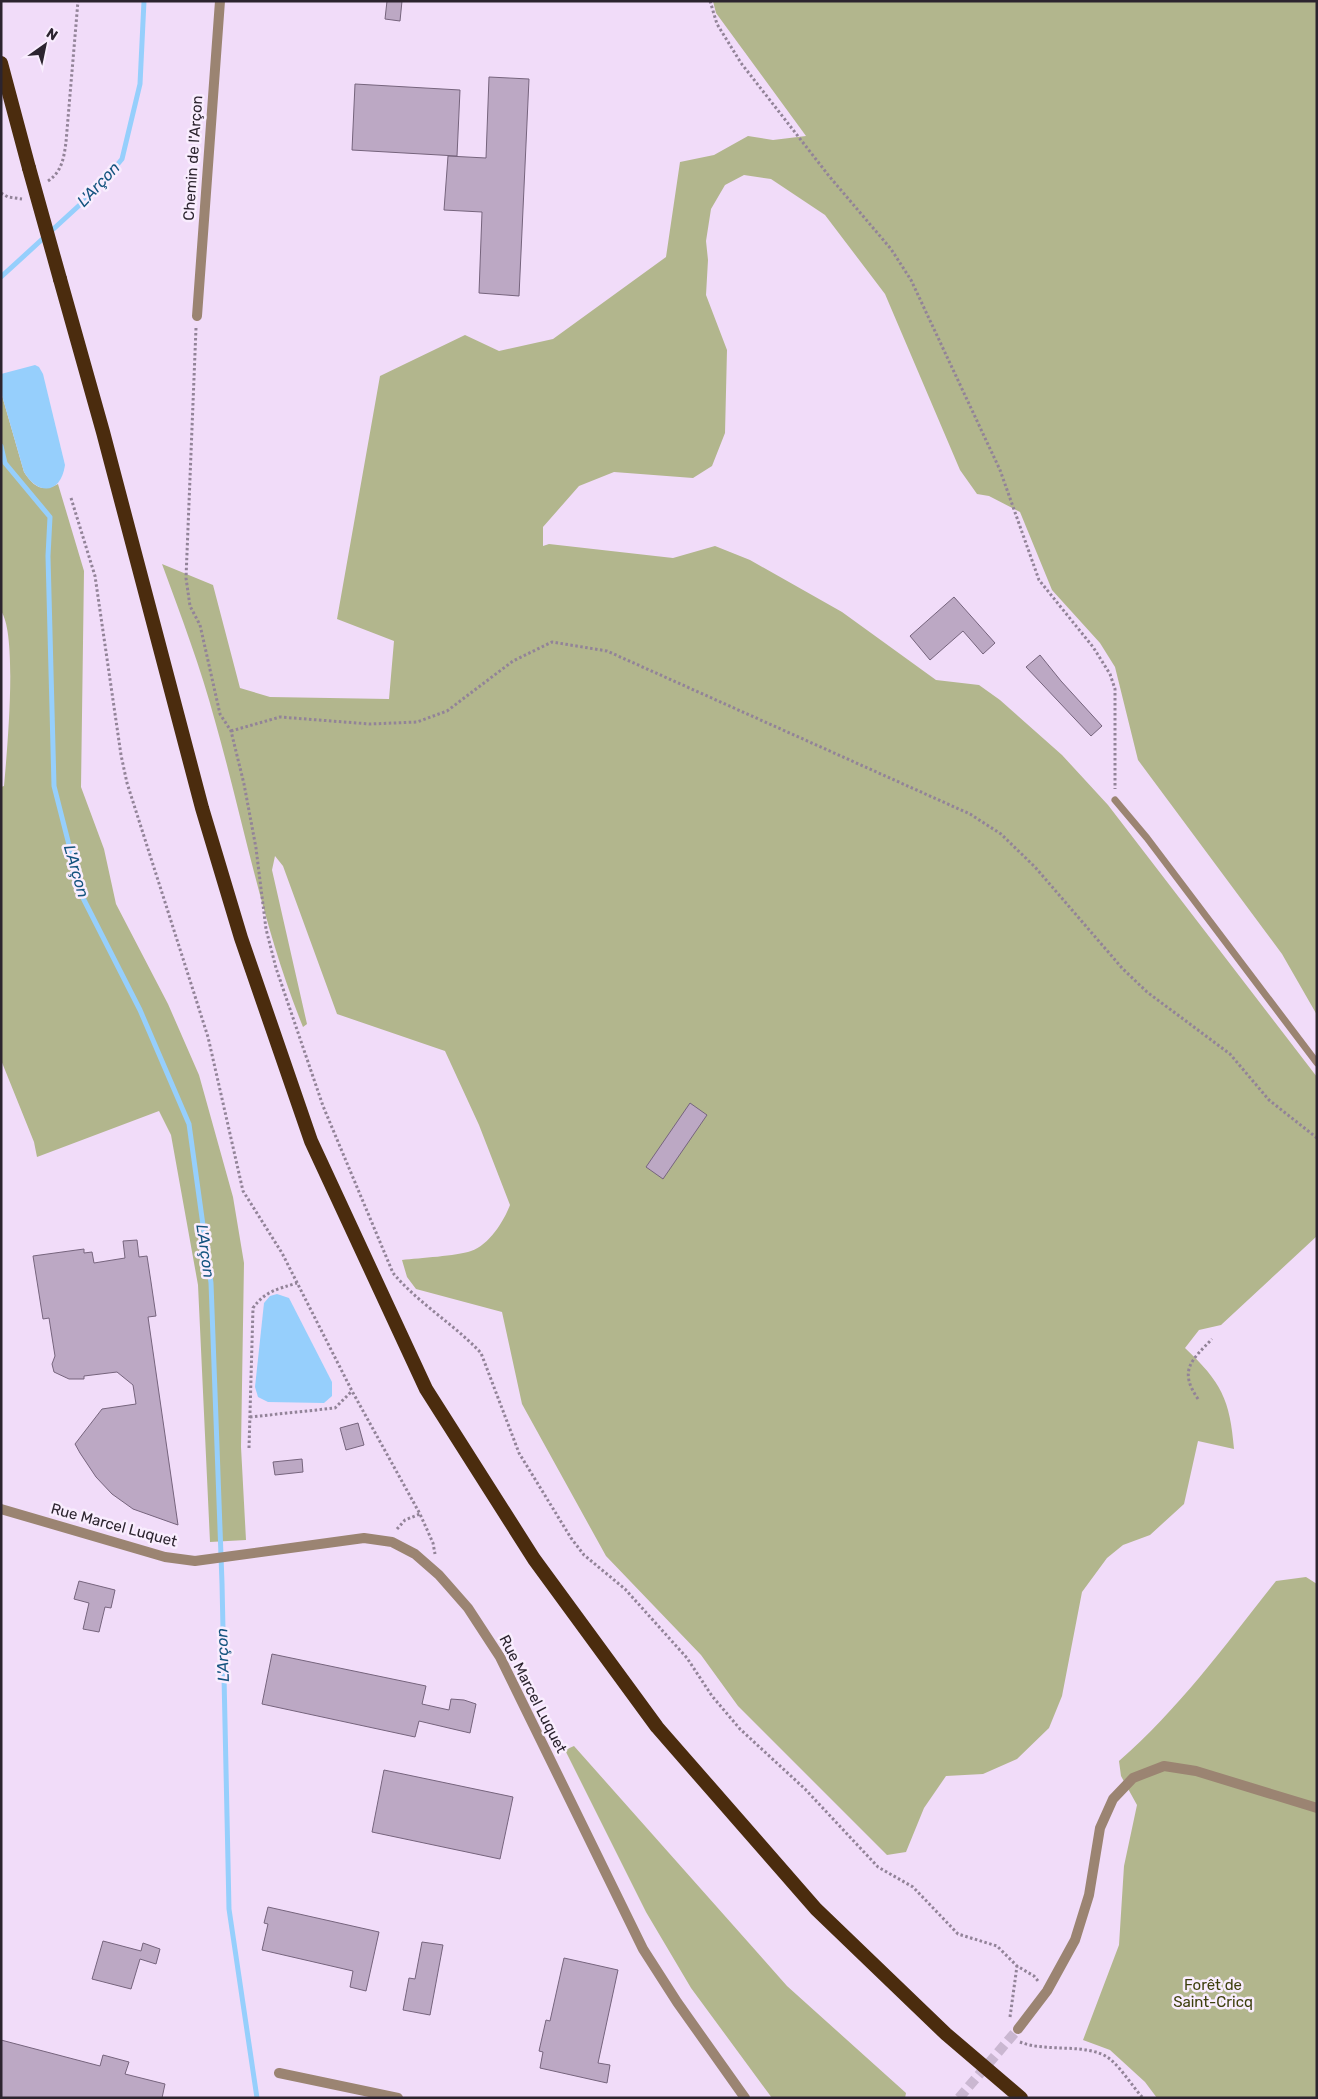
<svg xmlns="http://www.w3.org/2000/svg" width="1318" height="2099" font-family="Rubik,sans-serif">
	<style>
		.green { fill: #b2b68d }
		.water { fill: #96cffc }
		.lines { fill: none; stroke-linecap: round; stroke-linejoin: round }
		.stream { stroke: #96cffc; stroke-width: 5 }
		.building { fill: #bca8c4; stroke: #76647d }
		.tertiary-tunnel { stroke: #cab7d1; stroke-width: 10; stroke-dasharray: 10 5; stroke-linecap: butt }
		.path { stroke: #928398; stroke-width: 3; stroke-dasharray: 2.5 2.5; stroke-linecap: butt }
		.service { stroke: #9b8472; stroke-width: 7 }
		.minor { stroke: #9b8472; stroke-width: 10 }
		.tertiary { stroke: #9b8472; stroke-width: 10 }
		.trunk { stroke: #4b2c0e; stroke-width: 14 }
		.trunk-bridge { stroke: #4b2c0e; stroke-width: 14 }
		.labels { text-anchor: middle; stroke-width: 5; stroke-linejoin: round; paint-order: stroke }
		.street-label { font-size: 15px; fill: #2c242f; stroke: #f9edfe }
		.park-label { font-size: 15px; fill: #3e400e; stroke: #f9edfe }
		.water-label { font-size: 16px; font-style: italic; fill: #14547f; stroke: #f9edfe }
	</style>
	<rect width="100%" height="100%" fill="#f1dcf9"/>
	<g class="green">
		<path d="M 713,1 L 1317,1 L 1317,1015 L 1282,954 L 1138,760 L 1115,667 L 1100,643 L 1052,590 L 1020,512 L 989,496 L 977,494 L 960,470 L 885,294 L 825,215 L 771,179 L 744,175 L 725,185 L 711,209 L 706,241 L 708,260 L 706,295 L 727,350 L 725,433 L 712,466 L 693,478 L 614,472 L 579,486 L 543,527 L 543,546 L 549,544 L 673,558 L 715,546 L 750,560 L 842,612 L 936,680 L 979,685 L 1000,700 L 1062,755 L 1108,805 L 1317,1077 L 1317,1236 L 1221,1325 L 1199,1330 L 1185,1348 C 1221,1382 1230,1399 1234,1449 L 1198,1441 L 1184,1504 L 1150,1535 L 1123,1545 L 1107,1558 L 1082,1592 L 1062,1696 L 1049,1728 L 1017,1759 L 983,1774 L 946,1776 L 924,1808 L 906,1852 L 887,1855 L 738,1706 L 701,1655 L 606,1556 L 522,1404 L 502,1312 L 416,1289 L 407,1277 L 402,1260 C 420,1258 456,1256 471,1251 C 489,1245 504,1221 510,1205 L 479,1125 L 445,1051 L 337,1014 L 283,866 L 275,856 L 272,870 L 307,1024 L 303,1027 C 263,929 244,823 215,721 C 201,668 181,616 162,564 L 213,585 L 240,688 L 270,697 L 389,699 L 394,641 L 337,619 L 380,376 L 465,335 L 499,351 L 553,339 L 666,257 L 680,162 L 714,155 L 748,136 L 773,140 L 806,136 L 716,13 Z"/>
		<path d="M 1,392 L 24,472 C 33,486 42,493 58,484 L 84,571 L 81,787 L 104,849 L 116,904 L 168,1004 L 199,1075 L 233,1197 L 244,1263 L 241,1447 L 246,1540 L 210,1542 L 198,1285 L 171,1135 L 159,1111 L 37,1157 L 34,1142 L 1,1060 L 1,787 L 4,786 C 7,752 18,635 1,611 Z"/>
		<path d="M 1306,1577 L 1317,1584 L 1317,2098 L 1157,2098 L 1145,2082 L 1110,2050 L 1083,2040 L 1119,1945 L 1124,1866 L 1137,1805 L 1121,1776 L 1119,1761 C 1180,1708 1226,1644 1276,1581 Z"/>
		<polygon points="574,1746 787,1986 906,2093 905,2098 772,2098 691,1988 646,1912 565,1750"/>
	</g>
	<g class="water">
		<path d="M 35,365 L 39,367 L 43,374 L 65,465 C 61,494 38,496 24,472 L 1,392 L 1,374 Z"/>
		<polygon points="277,1294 289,1298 332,1382 332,1396 324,1403 268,1402 258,1397 255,1387 264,1303 270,1296"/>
	</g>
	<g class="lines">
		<g class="stream">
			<polyline points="1,277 96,190 122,159 140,84 144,1"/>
			<polyline points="1,446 5,463 50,517 48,556 54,786 82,896 140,1010 189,1124 211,1283 222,1583 229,1909 257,2098"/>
		</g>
	</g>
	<g class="building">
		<polygon points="387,1 402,1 400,21 385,19"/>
		<polygon points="489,77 529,79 519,296 479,293 482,212 444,210 448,156 486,158"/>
		<polygon points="355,84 460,90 457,156 352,150"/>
		<polygon points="954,597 995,643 983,654 963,631 930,660 910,636"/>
		<polygon points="1040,655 1061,681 1102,726 1091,736 1026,667"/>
		<polygon points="690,1103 707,1115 663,1179 646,1167"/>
		<polygon points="137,1240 139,1257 147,1256 151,1282 156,1316 148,1317 178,1525 133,1509 112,1494 96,1477 80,1453 75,1444 102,1409 136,1404 133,1385 117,1372 84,1376 84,1379 69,1379 54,1372 52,1364 55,1356 49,1318 43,1319 33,1256 84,1249 84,1253 92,1252 94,1263 125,1258 123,1241"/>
		<polygon points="358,1423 364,1445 346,1450 340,1428"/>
		<polygon points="302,1459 303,1472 275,1475 273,1462"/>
		<polygon points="79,1581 115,1590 111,1608 105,1607 99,1632 83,1629 89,1603 74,1599"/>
		<polygon points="272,1654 426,1686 422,1704 449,1710 451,1699 464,1700 476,1704 470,1733 419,1721 415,1737 262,1704"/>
		<polygon points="384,1770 513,1797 500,1859 372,1832"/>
		<polygon points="268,1907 379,1932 366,1991 350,1987 353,1971 262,1950 268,1924 264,1923"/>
		<polygon points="103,1941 141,1951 143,1943 160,1949 156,1964 140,1959 131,1989 92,1979"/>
		<polygon points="422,1942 443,1945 430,2015 403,2010 409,1978 415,1979"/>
		<polygon points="564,1958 618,1970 598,2063 610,2065 607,2083 540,2068 543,2052 539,2051 546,2020 550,2021"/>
		<polygon points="1,2040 100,2066 103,2055 129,2062 125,2074 165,2084 162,2098 1,2098"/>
	</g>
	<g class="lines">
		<polyline class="tertiary-tunnel" points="959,2098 1018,2029"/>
		<g class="path">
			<polyline points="710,1 717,24 741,63 829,176 891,249 911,280 1000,470 1039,580 1093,647 1110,674 1115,689 1115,789"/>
			<path d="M 48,181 C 62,172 64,157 66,142 L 78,1"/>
			<polyline points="1,193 8,197 22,199"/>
			<path d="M 196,328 L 186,578 L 190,606 L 200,625 L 220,714 L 231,731 L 244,784 L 256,848 L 266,929 L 276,968 L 323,1106 L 393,1273 C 419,1304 454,1324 481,1353 L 519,1453 L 571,1538 L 584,1555 L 625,1589 L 687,1658 L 712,1696 L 740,1729 L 805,1789 L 878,1867 L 913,1887 L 958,1934 L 997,1946 L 1017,1966 L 1034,1976 L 1038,1981"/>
			<polyline points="71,498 95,576 121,755 127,783 208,1037 243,1191 282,1253 352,1391 420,1514 433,1543 435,1554"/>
			<polyline points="231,731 280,717 370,724 417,722 447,711 513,661 552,642 607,651 970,814 1001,834 1035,867 1122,968 1147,992 1230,1054 1269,1100 1317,1138"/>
			<path d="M 1198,1399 C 1178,1370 1192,1360 1212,1339"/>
			<polyline points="250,1417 335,1408 352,1391"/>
			<path d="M 249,1448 L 253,1308 C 265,1291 278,1289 297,1283"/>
			<polyline points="397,1529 405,1520 420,1514"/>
			<polyline points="1010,2017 1017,1966"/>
			<path d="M 1020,2042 C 1047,2053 1088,2042 1110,2059 C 1122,2069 1132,2086 1143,2098"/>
		</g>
		<polyline class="service" points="1115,800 1147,838 1317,1063"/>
		<g class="minor">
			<polyline points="197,316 220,1"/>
			<polyline points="279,2073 398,2098"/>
		</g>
		<g class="tertiary">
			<polyline points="1,1509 165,1557 195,1561 364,1538 392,1542 415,1554 439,1575 468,1608 500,1657 643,1949 677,2002 745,2098"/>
			<polyline points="1018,2029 1047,1991 1075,1940 1089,1895 1100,1828 1113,1799 1133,1778 1164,1766 1196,1771 1317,1808"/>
		</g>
		<g class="trunk">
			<polyline points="1,63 29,168"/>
			<polyline points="60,279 103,432 202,808 241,938 311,1141 426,1389 534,1559 657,1727 816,1909 946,2034 1021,2098"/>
		</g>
		<polyline class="trunk-bridge" points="29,168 60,279"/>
	</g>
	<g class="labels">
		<g class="street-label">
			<text transform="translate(193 158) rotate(-86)" y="5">Chemin de l'Arçon</text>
			<text transform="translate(114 1525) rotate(15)" y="5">Rue Marcel Luquet</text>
			<text transform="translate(533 1694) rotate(63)" y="5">Rue Marcel Luquet</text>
		</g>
		<g class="park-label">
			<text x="1213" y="1990">Forêt de<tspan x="1213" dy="17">Saint-Cricq</tspan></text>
		</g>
		<g class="water-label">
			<text transform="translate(98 184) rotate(-47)" y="6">L'Arçon</text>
			<text transform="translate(77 871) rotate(74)" y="6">L'Arçon</text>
			<text transform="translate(206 1251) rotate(82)" y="6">L'Arçon</text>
			<text transform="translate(222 1655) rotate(-92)" y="6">L'Arçon</text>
		</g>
	</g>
	<rect width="1318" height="2099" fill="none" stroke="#2c242f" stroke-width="5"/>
	<g transform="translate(45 45) rotate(33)" stroke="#f9edfe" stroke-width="4" paint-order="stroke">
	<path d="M0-4L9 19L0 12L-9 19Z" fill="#2c242f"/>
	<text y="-8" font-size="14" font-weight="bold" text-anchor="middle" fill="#2c242f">N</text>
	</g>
</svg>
